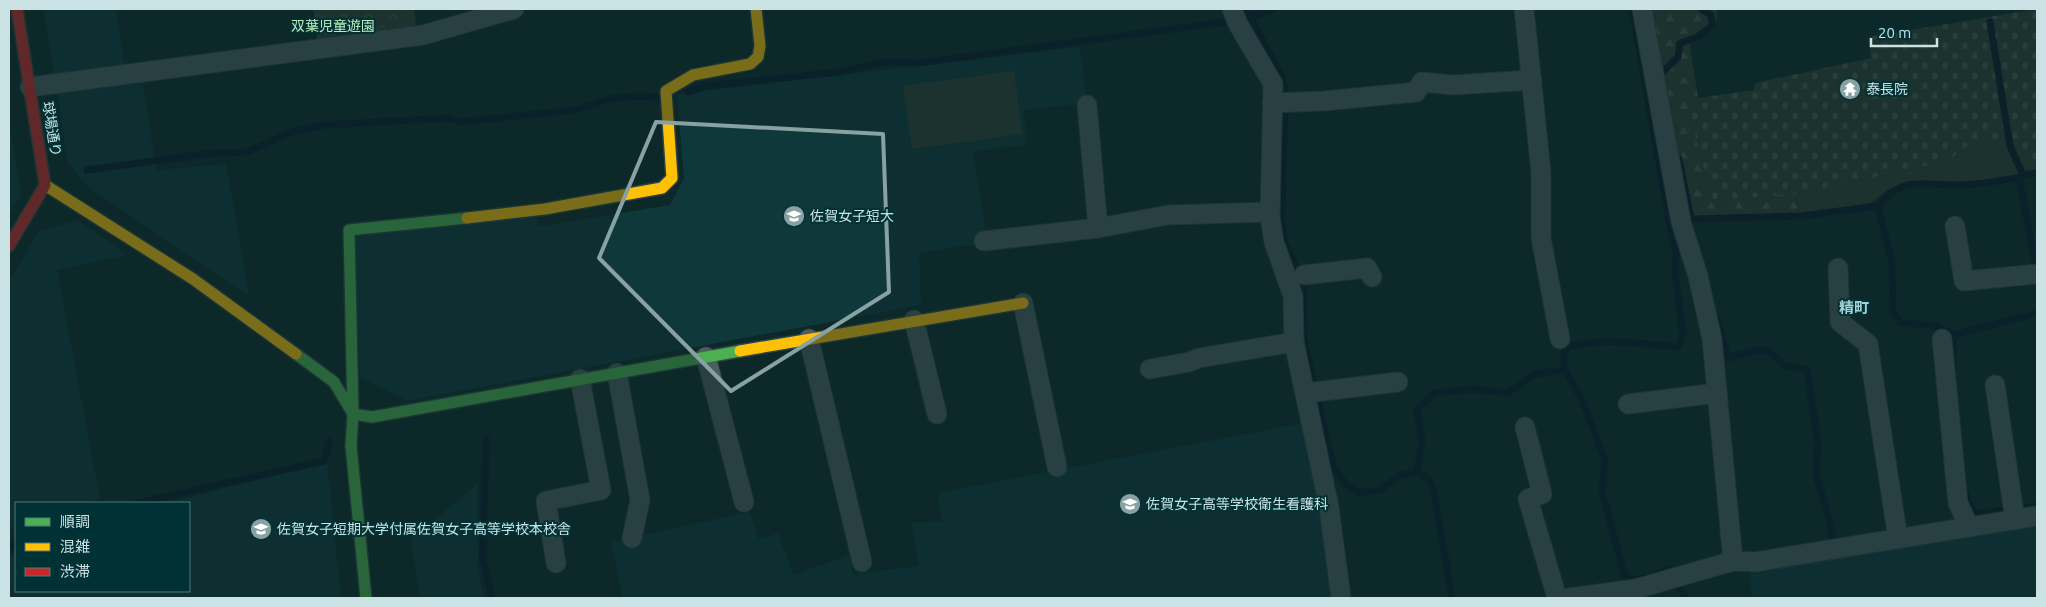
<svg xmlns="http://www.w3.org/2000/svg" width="2046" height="607" font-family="Ubuntu,'Noto Sans JP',sans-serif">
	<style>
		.built { fill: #0f383b }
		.grass { fill: #2f3e33 }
		.forest { fill: url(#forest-firs) }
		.cemetery { fill: url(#cemetery-stones) }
		.park { fill: url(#park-crowns) }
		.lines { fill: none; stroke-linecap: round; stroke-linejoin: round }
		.stream { stroke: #09192c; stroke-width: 7 }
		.street-casing { stroke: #314344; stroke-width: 21 }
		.fast-casing { stroke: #314344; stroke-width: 14 }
		.slow-casing { stroke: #314344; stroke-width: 14 }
		.jam-casing { stroke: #314344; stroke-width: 14 }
		.street { stroke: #4d5e5f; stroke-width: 19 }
		.fast { stroke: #4caf50; stroke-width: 11 }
		.slow { stroke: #ffc107; stroke-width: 11 }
		.jam { stroke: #c62828; stroke-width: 11 }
		.marked { fill: none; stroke: #88a1a3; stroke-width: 4; stroke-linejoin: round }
		.labels { text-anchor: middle; stroke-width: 4; stroke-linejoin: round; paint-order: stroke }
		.park-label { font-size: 14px; fill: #bfecbe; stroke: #003235 }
		.poi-label { font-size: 14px; fill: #cbe2e4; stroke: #003235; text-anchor: start }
		.street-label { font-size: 14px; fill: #cbe2e4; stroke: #003235 }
		.neighbourhood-label { font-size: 15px; font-weight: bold; fill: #a3d2d5; stroke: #003235 }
	</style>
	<defs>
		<pattern id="forest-firs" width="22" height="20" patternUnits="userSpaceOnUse" patternTransform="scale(1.25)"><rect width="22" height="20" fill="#2f3e33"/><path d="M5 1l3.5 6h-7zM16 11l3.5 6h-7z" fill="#4c5a50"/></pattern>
		<pattern id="cemetery-stones" width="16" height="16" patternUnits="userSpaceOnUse" patternTransform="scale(1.25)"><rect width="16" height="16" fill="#2f3e33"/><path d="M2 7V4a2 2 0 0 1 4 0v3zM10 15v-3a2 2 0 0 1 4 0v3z" fill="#4c5a50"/></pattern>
		<pattern id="park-crowns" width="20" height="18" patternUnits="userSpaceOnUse" patternTransform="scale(1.25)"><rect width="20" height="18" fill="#2f3e33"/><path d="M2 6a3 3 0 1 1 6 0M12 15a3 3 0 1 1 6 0" fill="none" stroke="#4c5a50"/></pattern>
	</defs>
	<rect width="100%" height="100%" fill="#0c2829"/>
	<g class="built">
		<polygon points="44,9 116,9 126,78 142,76 156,170 226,164 249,296 88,187 68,163"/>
		<polygon points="1080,47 1087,103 1024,110 1026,145 973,151 987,242 919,253 921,305 407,401 360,377 355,233 537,216 538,227 670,205 684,178 677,94"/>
		<polygon points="9,119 21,195 9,215"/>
		<polygon points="78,220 127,255 57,270 100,499 87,503 16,503 16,526 9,529 9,282 39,231"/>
		<polygon points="1308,422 1332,592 1329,598 623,598 611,542 749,512 759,539 778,533 793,575 849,555 853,574 919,566 911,523 942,521 938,493"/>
		<polygon points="327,462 341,598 9,598 9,557 16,554 16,591 189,591 189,503 168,503"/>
		<polygon points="478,484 478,571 484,598 420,598 411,539"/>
		<polygon points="2037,523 2037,598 1752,598 1750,569"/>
	</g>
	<g class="grass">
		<polygon points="1014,71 1022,134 912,149 903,86"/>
		<polygon points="1975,139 2017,139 2027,160 2037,164 2037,169 2026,171 2017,176 1959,183 1908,181 1887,190 1871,203 1799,214 1796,194 1948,161"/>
	</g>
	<polygon class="forest" points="1648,9 1717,9 1716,22 1689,39 1698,98 1689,110 1712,200 1796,194 1799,214 1687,217"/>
	<polygon class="cemetery" points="2037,9 2037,164 2027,160 2017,139 1976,139 1948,161 1796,194 1712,200 1689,110 1698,98 1754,90 1755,83 1871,58 1868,37"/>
	<polygon class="park" points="313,9 414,9 417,31 318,45"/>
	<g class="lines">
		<g class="stream">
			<polyline points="1246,9 1283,79 1285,92 1282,219 1284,242 1298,271 1303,289 1304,341 1333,466 1345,484 1361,493 1380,490 1401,475 1417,472 1429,479 1434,491 1452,598"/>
			<path d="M 1632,9 L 1670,226 L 1676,253 L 1675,272 L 1683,334 L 1678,347 C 1643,345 1601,335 1567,348 L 1563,356 L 1565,370 L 1582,400 L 1605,460 L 1602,492 L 1625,577 L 1638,580 L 1644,578"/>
			<polyline points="1990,22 2010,146 2023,175 2019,178 2037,272"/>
			<polyline points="1662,73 1678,57 1680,43 1696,38 1712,26 1711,15 1701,9"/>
			<polyline points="688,92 705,86 839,72 885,62 919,63 1218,23 1250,17 1273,9"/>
			<polyline points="1679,159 1691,219 1801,216 1878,206 1892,263 1893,313 1901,323 1937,326 1953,335 1953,367"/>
			<polyline points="87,170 205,154 247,152 291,132 324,125 449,118 460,122 576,110 609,99 639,96 661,98"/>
			<polyline points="2023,175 2037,173"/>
			<path d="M 1878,206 C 1904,174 1924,186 1960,185 C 1979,185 1999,180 2019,178"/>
			<polyline points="1716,317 1728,358 1761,349 1770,352 1785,366 1807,369 1818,443 1816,476 1828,514 1833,538"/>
			<polyline points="1953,335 2037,313"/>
			<polyline points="486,439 483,560 492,598"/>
			<polyline points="1417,472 1422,442 1417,410 1434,393 1474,389 1508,393 1535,374 1565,370"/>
			<polyline points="1966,494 1967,500 1976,514 2005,510"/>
			<polyline points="137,503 324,461 329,441"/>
			<polyline points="2020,508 2037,506"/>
			<polyline points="9,548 16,545"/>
			<polyline points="1657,574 1670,569 1685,598"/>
		</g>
		<g class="street-casing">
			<g id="street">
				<polyline points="1232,9 1238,24 1273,84 1270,217 1274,242 1293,296 1294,342 1329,507 1341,598"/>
				<polyline points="1524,9 1541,172 1541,238 1560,339"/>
				<polyline points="1642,9 1681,222 1698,276 1712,339 1733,561"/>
				<polyline points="30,87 423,35 514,9"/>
				<polyline points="1272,103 1324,101 1416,92 1422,82 1453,85 1532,80"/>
				<polyline points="1087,105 1098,228"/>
				<polyline points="1955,226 1964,281 2037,274"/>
				<polyline points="984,241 1098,228 1168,215 1270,212"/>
				<polyline points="1838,268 1840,322 1868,344 1898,539"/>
				<polyline points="1304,275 1367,268 1372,277"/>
				<polyline points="1023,303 1057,467"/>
				<polyline points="914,320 937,414"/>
				<polyline points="809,339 862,562"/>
				<polyline points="1942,339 1958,503 1969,527"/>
				<polyline points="706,357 744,502"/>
				<polyline points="1150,369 1189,362 1199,358 1294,342"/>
				<polyline points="617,373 640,500 632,538"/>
				<polyline points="1995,385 2015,520"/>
				<polyline points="1306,393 1398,382"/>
				<polyline points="1628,404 1717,393"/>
				<polyline points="1525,427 1542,494 1528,499 1557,598"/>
				<polyline points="556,563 546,501 601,490 580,379"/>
				<polyline points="1569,598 1636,589 1733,561 1755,562 2037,516"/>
			</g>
		</g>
		<g class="fast-casing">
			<g id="fast">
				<polyline points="296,354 334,382 353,414 372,417 740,351"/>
				<polyline points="366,598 351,446 353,414 349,230 467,218"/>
			</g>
		</g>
		<g class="slow-casing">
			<g id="slow">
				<polyline points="45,185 193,279 296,354"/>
				<polyline points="467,218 545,209 662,188 672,178 666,91 693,75 750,64 758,57 760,46 756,9"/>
				<polyline points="740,351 1023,303"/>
			</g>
		</g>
		<g class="jam-casing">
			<polyline id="jam" points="9,246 45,185 17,9"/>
		</g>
		<use href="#street" class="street"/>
		<use href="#fast" class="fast"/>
		<use href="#slow" class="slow"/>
		<use href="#jam" class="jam"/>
	</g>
	<path d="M0 0H2046V607H0ZM 656,122 L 883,134 L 889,292 L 731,391 L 599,258 Z" fill="#0c2829" fill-opacity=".55" fill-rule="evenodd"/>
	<path class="marked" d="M 656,122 L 883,134 L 889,292 L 731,391 L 599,258 Z"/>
	<defs>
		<g id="temple-disc" transform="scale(1.125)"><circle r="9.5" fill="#88a1a3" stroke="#003235"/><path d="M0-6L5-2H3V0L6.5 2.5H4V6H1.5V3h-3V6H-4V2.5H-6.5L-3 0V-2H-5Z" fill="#fff"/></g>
		<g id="university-disc" transform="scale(1.125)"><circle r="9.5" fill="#88a1a3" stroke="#003235"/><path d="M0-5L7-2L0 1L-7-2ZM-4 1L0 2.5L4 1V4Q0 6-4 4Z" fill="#fff"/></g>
		<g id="school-disc" transform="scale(1.125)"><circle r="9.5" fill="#88a1a3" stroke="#003235"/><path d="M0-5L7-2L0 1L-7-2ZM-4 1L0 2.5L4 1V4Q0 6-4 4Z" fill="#fff"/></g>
	</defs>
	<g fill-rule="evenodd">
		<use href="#temple-disc" x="1850" y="89"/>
		<use href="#university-disc" x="794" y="216"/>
		<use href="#school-disc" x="1130" y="504"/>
		<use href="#school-disc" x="261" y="529"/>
	</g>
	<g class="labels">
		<g class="park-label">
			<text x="333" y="31">双葉児童遊園</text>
		</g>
		<g class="poi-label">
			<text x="1866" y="94">泰長院</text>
			<text x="810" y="221">佐賀女子短大</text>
			<text x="1146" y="509">佐賀女子高等学校衛生看護科</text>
			<text x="277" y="534">佐賀女子短期大学付属佐賀女子高等学校本校舎</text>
		</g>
		<g class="street-label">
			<text transform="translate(52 129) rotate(81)" y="5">球場通り</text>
		</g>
		<g class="neighbourhood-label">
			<text x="1854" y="313">精町</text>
		</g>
	</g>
	<rect width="2046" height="607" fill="none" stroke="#cbe2e4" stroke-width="20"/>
	<rect x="15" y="502" width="175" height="90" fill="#003235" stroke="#51787b"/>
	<rect x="25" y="518" width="25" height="8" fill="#4caf50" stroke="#51787b"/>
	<text x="60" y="527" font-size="15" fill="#cbe2e4">順調</text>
	<rect x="25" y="543" width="25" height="8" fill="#ffc107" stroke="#51787b"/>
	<text x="60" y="552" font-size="15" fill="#cbe2e4">混雑</text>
	<rect x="25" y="568" width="25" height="8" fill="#c62828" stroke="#51787b"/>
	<text x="60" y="577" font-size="15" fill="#cbe2e4">渋滞</text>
	<path d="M1871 38v8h66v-8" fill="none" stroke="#cbe2e4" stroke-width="2.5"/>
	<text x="1878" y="38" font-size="15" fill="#cbe2e4" stroke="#003235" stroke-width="4" paint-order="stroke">20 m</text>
</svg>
